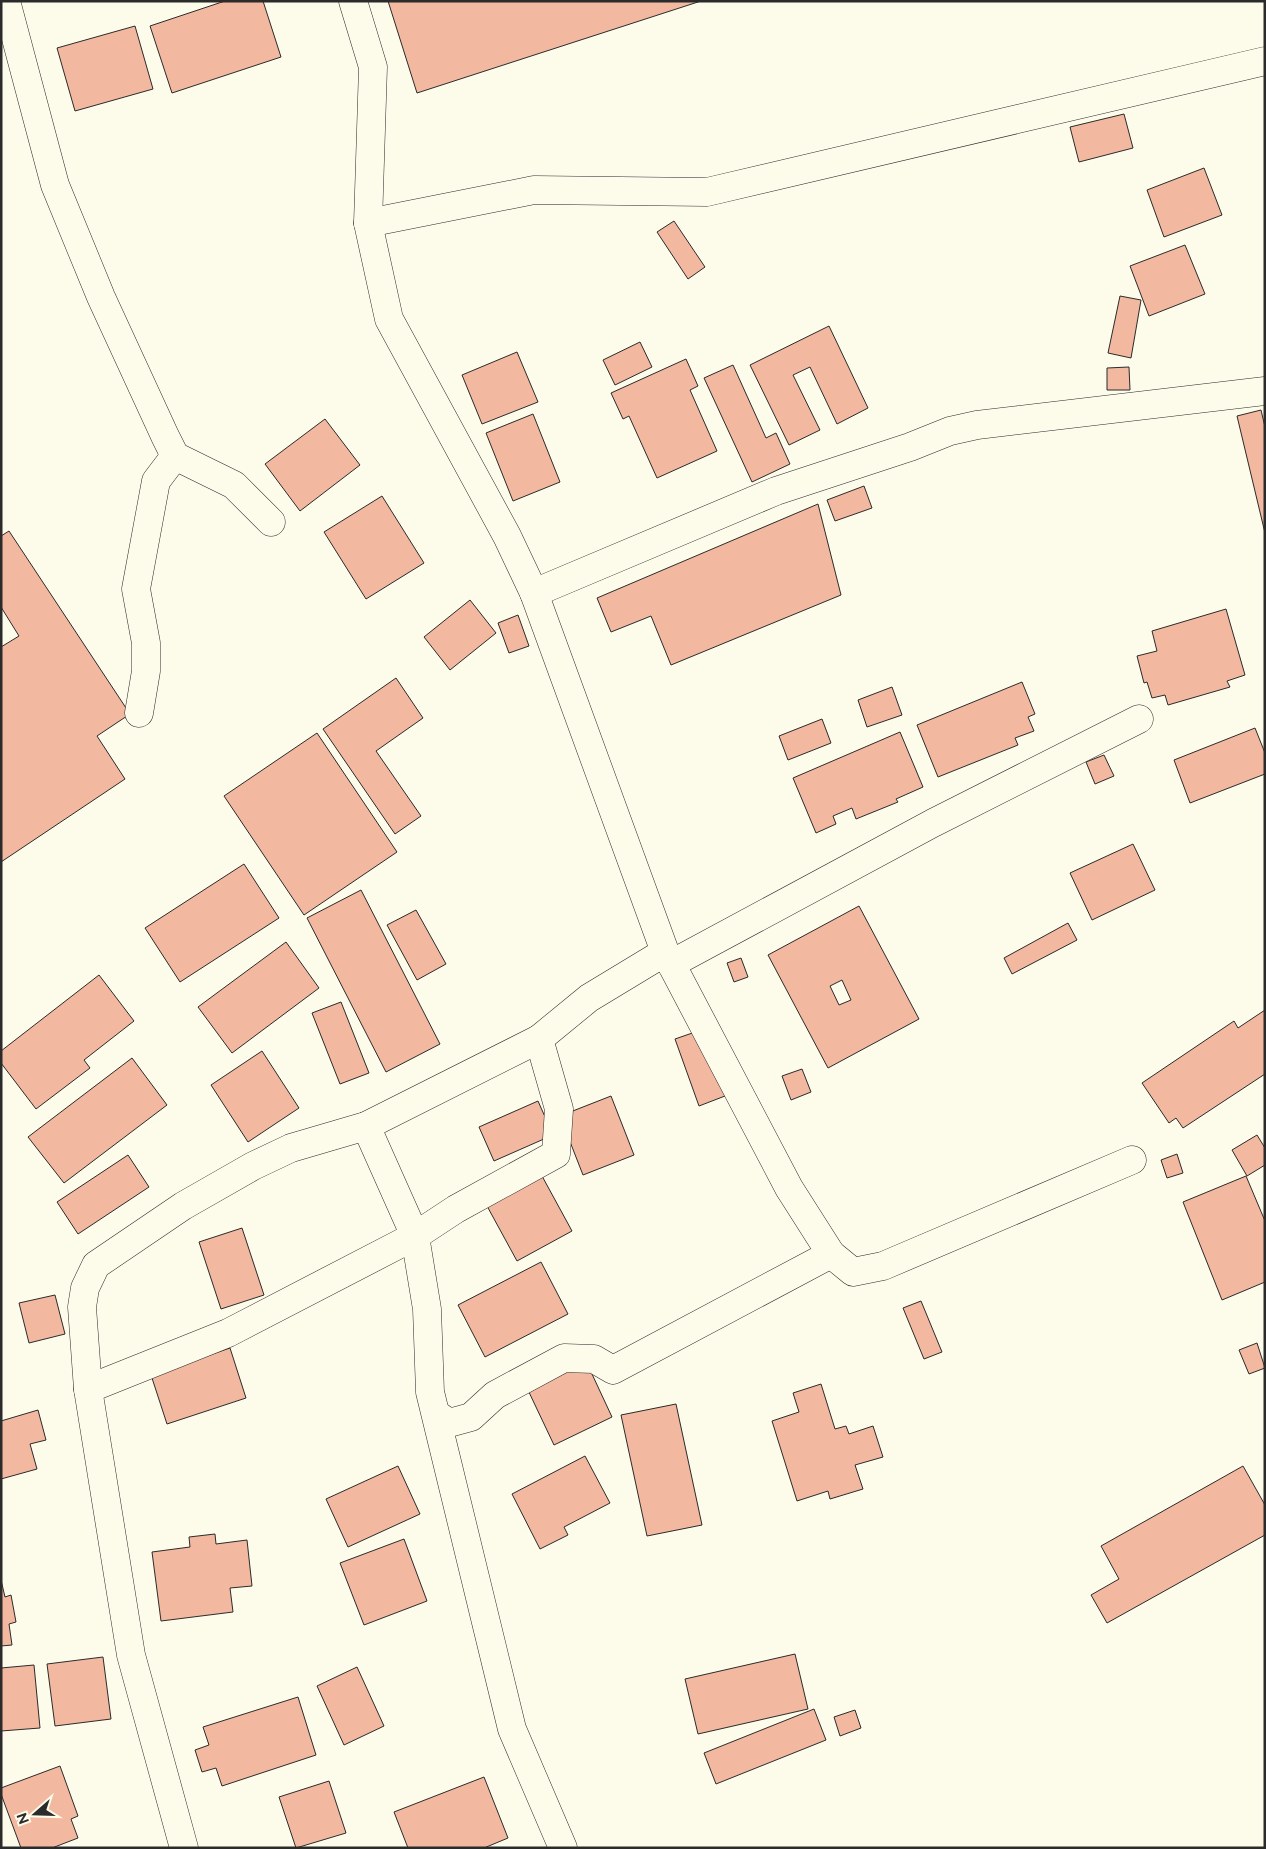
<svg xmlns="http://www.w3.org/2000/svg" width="1266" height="1849" font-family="Raleway,sans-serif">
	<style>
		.building { fill: #f2b8a0; stroke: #2b2b2b; fill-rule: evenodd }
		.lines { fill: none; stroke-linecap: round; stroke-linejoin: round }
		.minor-casing { stroke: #2b2b2b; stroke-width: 29 }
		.minor { stroke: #fdfbea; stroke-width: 28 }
	</style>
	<rect width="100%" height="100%" fill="#fdfbea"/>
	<g class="building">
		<polygon points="225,1 263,1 281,57 172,93 150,26"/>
		<polygon points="388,1 701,1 417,93"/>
		<polygon points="135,26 153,89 75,111 57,48"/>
		<polygon points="1124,114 1133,148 1079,162 1070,127"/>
		<polygon points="1204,168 1222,215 1164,237 1147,190"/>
		<polygon points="674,221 705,267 688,279 657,232"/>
		<polygon points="1185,245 1205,294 1149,316 1130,266"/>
		<polygon points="1120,296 1141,300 1131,358 1108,353"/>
		<polygon points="829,326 868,408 837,424 810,367 793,375 820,430 789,445 750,365"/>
		<polygon points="640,342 652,367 615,385 603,360"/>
		<polygon points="517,352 538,402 482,424 462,375"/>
		<polygon points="686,359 698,386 690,390 717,451 657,478 629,416 623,419 611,393"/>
		<polygon points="733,365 766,438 776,433 790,464 752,482 704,378"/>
		<polygon points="1129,367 1130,390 1107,390 1107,368"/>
		<polygon points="1261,410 1265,427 1265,533 1237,416"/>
		<polygon points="533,414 560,482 513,501 486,433"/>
		<polygon points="325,419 360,465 300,511 265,464"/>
		<polygon points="864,486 872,508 835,521 827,500"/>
		<polygon points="382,496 424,563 366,599 324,532"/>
		<polygon points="818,504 841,595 671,665 651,616 611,632 597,598"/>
		<polygon points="9,531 130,714 97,736 125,779 1,862 1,647 19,636 1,607 1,536"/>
		<polygon points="470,600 496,633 450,670 424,637"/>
		<polygon points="1226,609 1245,675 1227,681 1230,687 1168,705 1165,695 1152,698 1147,682 1144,683 1137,656 1157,651 1152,631"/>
		<polygon points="518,615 529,646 509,653 498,623"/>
		<polygon points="396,678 423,718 376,751 421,816 395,834 323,729"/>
		<polygon points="1022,682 1035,714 1028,717 1034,731 1015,738 1018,745 938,777 917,725"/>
		<polygon points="892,687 902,715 867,727 858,700"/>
		<polygon points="822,719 831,743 788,760 779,736"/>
		<polygon points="1255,728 1265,753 1265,774 1190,803 1174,760"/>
		<polygon points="900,732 923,787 896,799 898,802 856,819 852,808 833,816 836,824 816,833 793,778"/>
		<polygon points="317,733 397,852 304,915 224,796"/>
		<polygon points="1104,755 1114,776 1095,784 1086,762"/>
		<polygon points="1133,844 1155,890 1092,920 1070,873"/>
		<polygon points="244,864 279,918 180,982 145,928"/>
		<polygon points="361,890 440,1044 386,1072 307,918"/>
		<path d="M 859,906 L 919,1019 L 828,1068 L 768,955 ZM 842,980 L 851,1000 L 839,1005 L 830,986 Z"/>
		<polygon points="416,910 446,964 417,980 387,925"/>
		<polygon points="1068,923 1077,940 1012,974 1004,958"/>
		<polygon points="286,942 319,988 232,1053 198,1007"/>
		<polygon points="741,958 748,977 734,982 727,963"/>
		<polygon points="99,975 134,1021 84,1060 90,1068 36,1109 1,1063 1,1051"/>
		<polygon points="341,1002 369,1073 340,1084 312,1013"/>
		<polygon points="1265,1010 1265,1074 1183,1128 1176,1118 1169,1123 1142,1083 1234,1021 1238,1028"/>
		<polygon points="701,1030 725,1096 699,1106 675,1039"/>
		<polygon points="262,1051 299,1108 248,1142 211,1085"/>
		<polygon points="132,1058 167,1105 64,1183 28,1137"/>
		<polygon points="802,1069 811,1092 791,1100 782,1076"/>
		<polygon points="611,1096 634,1155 583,1175 560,1116"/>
		<polygon points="538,1101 553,1135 494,1161 479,1127"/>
		<polygon points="1257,1135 1265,1148 1265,1165 1247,1176 1232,1150"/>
		<polygon points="1177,1154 1183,1173 1167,1178 1161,1160"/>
		<polygon points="128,1155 149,1187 78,1234 57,1202"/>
		<polygon points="542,1176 572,1231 517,1261 487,1206"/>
		<polygon points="1246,1176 1265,1221 1265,1282 1222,1300 1183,1202"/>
		<polygon points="242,1228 264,1295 221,1309 199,1242"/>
		<polygon points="541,1262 568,1314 485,1357 458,1305"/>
		<polygon points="55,1295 65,1334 29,1343 19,1303"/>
		<polygon points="921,1301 942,1352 924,1359 903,1308"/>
		<polygon points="1257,1343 1265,1368 1249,1374 1239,1350"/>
		<polygon points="230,1348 246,1398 167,1424 151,1375"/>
		<polygon points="585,1359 612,1417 554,1445 527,1388"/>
		<polygon points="821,1384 835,1429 846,1426 849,1434 873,1426 883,1457 855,1465 863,1489 830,1499 828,1491 797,1501 772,1421 799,1412 793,1393"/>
		<polygon points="676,1404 702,1525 647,1536 621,1415"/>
		<polygon points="38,1410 46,1440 30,1444 37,1469 1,1479 1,1421"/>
		<polygon points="585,1456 610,1503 564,1527 568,1535 540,1549 512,1494"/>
		<polygon points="398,1466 420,1514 348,1547 326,1499"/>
		<polygon points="1243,1466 1265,1505 1265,1535 1107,1623 1091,1595 1119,1579 1101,1546"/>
		<polygon points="215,1534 216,1544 247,1540 252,1586 230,1588 233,1612 161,1621 152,1552 190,1547 189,1537"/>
		<polygon points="404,1539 427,1601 364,1625 340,1563"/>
		<polygon points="1,1580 5,1597 11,1595 16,1622 9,1624 12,1645 1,1646"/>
		<polygon points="795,1654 808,1709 698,1734 685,1679"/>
		<polygon points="103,1657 111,1719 55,1726 47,1664"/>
		<polygon points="34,1665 40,1728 1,1731 1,1668"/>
		<polygon points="357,1667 384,1726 344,1745 317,1686"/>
		<polygon points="298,1697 316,1755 222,1786 216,1768 202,1772 195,1750 209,1745 203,1727"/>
		<polygon points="814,1709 826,1740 716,1784 704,1753"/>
		<polygon points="855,1710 861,1728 840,1736 834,1717"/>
		<polygon points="60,1766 78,1816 71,1819 78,1838 52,1848 21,1848 1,1794 1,1788"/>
		<polygon points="484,1777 508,1838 484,1848 408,1848 394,1812"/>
		<polygon points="329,1781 346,1833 296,1848 279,1797"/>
	</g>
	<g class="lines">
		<g class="minor-casing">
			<g id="minor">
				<polyline points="6,1 55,185 101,297 165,436 175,456 234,485 271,522"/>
				<polyline points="353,1 373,67 368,223 389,319 507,536 534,593 665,952 789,1188 831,1254 853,1272 883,1266 1132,1160"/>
				<polyline points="368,223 534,190 707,192 1265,61"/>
				<polyline points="534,593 776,491 910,447 950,431 977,425 1265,391"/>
				<polyline points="139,713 146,671 146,643 136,589 156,481 175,456"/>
				<polyline points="671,964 933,823 1139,719"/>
				<polyline points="366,1126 415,1236 427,1309 430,1392 512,1729 563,1848"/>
				<polyline points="88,1389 228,1333 415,1236 456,1209 556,1154 559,1109 539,1039"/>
				<polyline points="436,1414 449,1423 471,1417 495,1395 564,1358 594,1359 613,1370 831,1254"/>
				<polyline points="184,1848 131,1655 88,1389 82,1307 85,1288 96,1265 183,1206 253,1166 291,1148 366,1126 539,1039 589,998 665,952"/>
			</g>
		</g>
		<use href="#minor" class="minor"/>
	</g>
	<rect width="1266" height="1849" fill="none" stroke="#2b2b2b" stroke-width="5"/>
	<g transform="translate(35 1814) rotate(250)" stroke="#fdfbea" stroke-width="4" paint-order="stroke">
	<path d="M0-4L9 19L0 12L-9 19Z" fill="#2b2b2b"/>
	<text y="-8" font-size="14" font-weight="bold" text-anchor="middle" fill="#2b2b2b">N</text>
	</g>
</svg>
